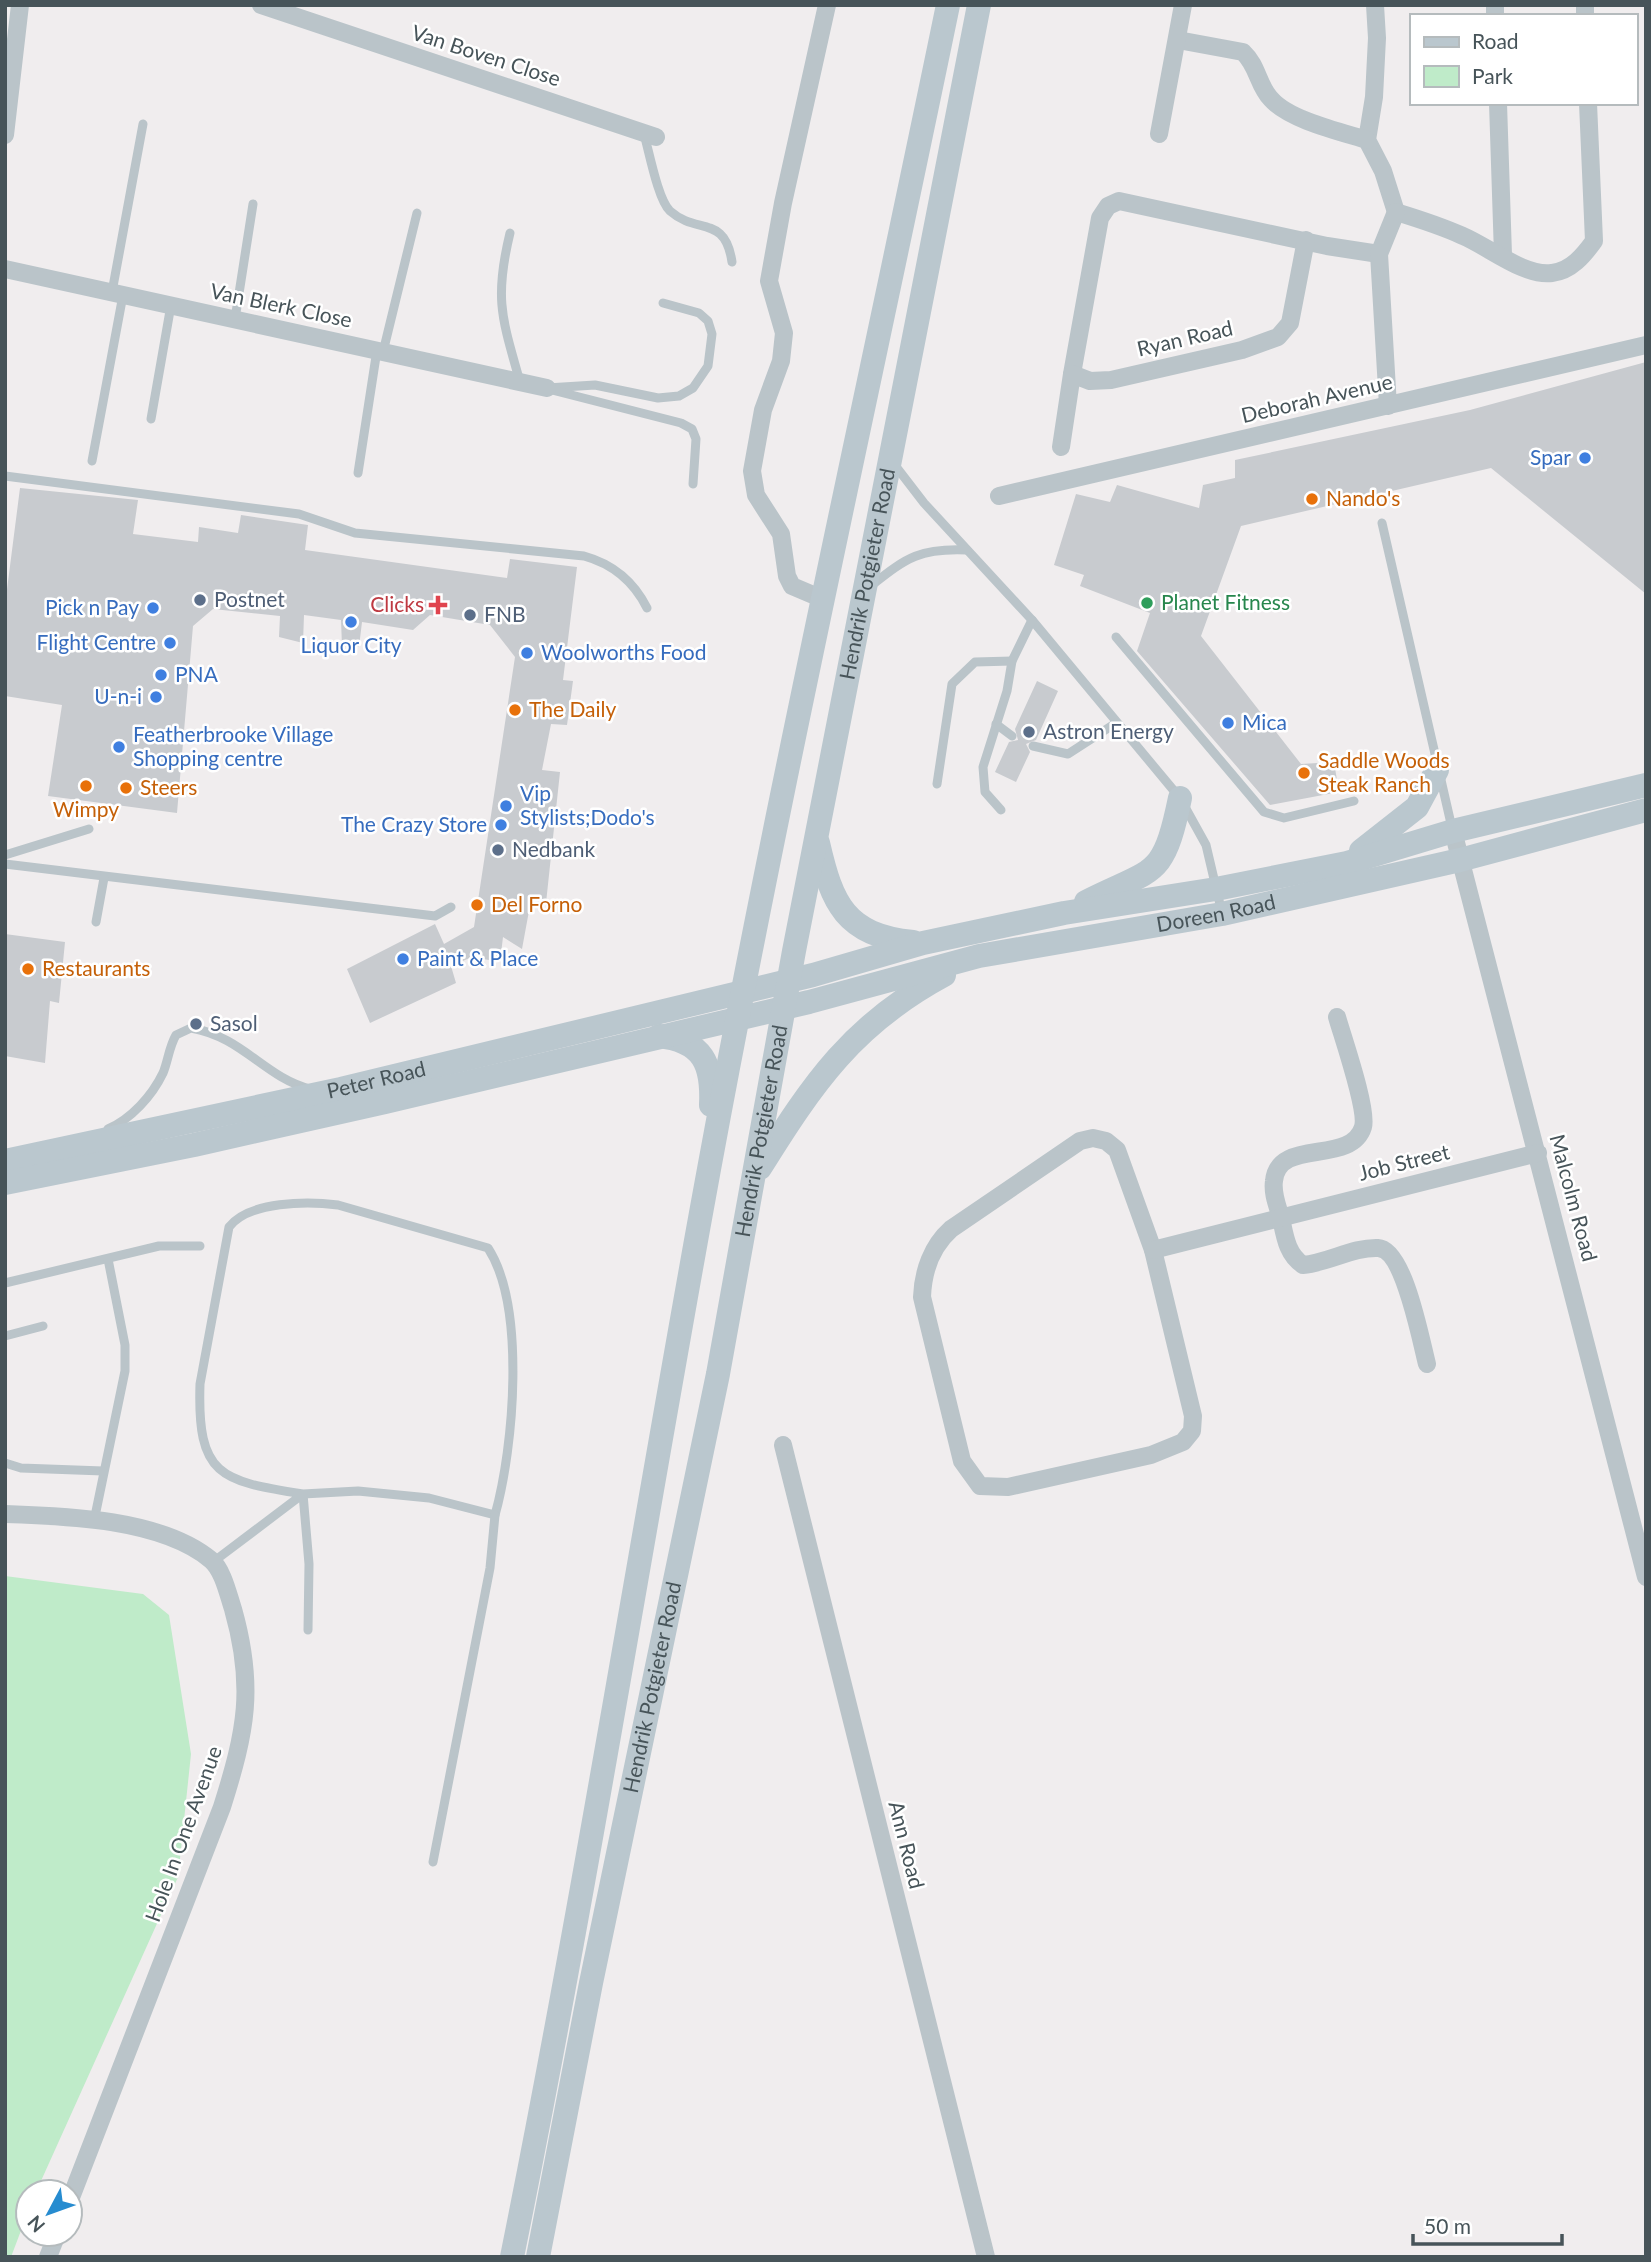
<svg xmlns="http://www.w3.org/2000/svg" width="1651" height="2262" font-family="Lato,sans-serif">
	<style>
		.green { fill: #bfebc9 }
		.building { fill: #c8cbcf }
		.lines { fill: none; stroke-linecap: round; stroke-linejoin: round }
		.service { stroke: #bac4c9; stroke-width: 9 }
		.minor { stroke: #bac4c9; stroke-width: 18 }
		.secondary { stroke: #bac7ce; stroke-width: 24 }
		.shop-dot { fill: #3f7fe0; stroke: #fff; stroke-width: 2.5 }
		.food-dot { fill: #e8710a; stroke: #fff; stroke-width: 2.5 }
		.service-dot { fill: #5c6f8a; stroke: #fff; stroke-width: 2.5 }
		.leisure-dot { fill: #2e9e5b; stroke: #fff; stroke-width: 2.5 }
		.health-dot { fill: #e0444e; stroke: #fff; stroke-width: 2.5 }
		.labels { text-anchor: middle; stroke-width: 5; stroke-linejoin: round; paint-order: stroke }
		.street-label { font-size: 21px; fill: #475459; stroke: #fff }
		.shop-label { font-size: 21px; fill: #366cbe; stroke: #fff; text-anchor: start }
		.food-label { font-size: 21px; fill: #c56008; stroke: #fff; text-anchor: start }
		.service-label { font-size: 21px; fill: #4e5e75; stroke: #fff; text-anchor: start }
		.leisure-label { font-size: 21px; fill: #27864d; stroke: #fff; text-anchor: start }
		.health-label { font-size: 21px; fill: #be3a42; stroke: #fff; text-anchor: end }
	</style>
	<rect width="100%" height="100%" fill="#f0edee"/>
	<polygon class="green" points="5,1576 143,1594 169,1615 191,1754 178,1877 36,2192 28,2192 28,2212 11,2257 5,2257"/>
	<g class="building">
		<polygon points="1646,362 1646,594 1491,468 1241,526 1201,636 1301,764 1334,762 1339,792 1270,805 1137,651 1150,613 1080,586 1084,575 1054,565 1076,494 1110,502 1117,485 1199,508 1203,485 1235,478 1235,460 1470,410"/>
		<polygon points="20,488 138,500 133,534 198,542 199,527 238,533 241,515 308,525 305,550 507,578 510,559 577,567 563,680 573,681 567,725 551,724 542,770 560,772 546,903 531,900 522,949 503,937 500,962 472,957 451,966 456,983 370,1023 347,969 435,924 444,944 474,927 515,657 490,625 430,615 413,630 362,622 359,647 342,646 341,620 304,615 303,643 279,637 280,616 213,609 193,626 177,813 48,796 62,705 5,696 5,605"/>
		<polygon points="1037,681 1058,691 1036,740 1026,744 1030,752 1016,782 995,772 1009,742 1018,740 1015,729"/>
		<polygon points="5,934 65,942 59,1003 50,1001 45,1063 5,1056"/>
	</g>
	<g class="lines">
		<g class="service">
			<path d="M 644,134 C 649,151 658,200 670,211 C 697,235 725,214 732,262"/>
			<path d="M 510,233 C 494,299 502,318 520,382"/>
			<polyline points="112,292 143,124"/>
			<polyline points="235,319 253,204"/>
			<polyline points="383,352 417,213"/>
			<polyline points="547,388 595,385 658,398 679,396 693,388 708,366 712,334 708,321 699,313 663,303"/>
			<polyline points="552,390 681,423 692,429 696,439 693,484"/>
			<polyline points="151,419 171,305"/>
			<polyline points="92,461 123,295"/>
			<polyline points="894,464 924,503 1032,620 1180,798 1206,845 1222,913"/>
			<polyline points="358,473 377,350"/>
			<path d="M 5,476 L 299,514 L 355,533 L 584,556 C 613,564 634,582 647,608"/>
			<polyline points="1382,523 1452,828"/>
			<path d="M 872,585 C 907,557 921,548 967,550"/>
			<polyline points="1116,637 1264,812 1284,818 1354,801"/>
			<polyline points="996,724 1012,736"/>
			<polyline points="1033,746 1068,754 1116,723"/>
			<polyline points="937,784 952,684 975,662 1012,661"/>
			<polyline points="1001,810 985,792 983,767 1007,691 1012,661 1032,620"/>
			<polyline points="5,855 89,829"/>
			<polyline points="5,864 435,916 451,907"/>
			<polyline points="96,922 104,878"/>
			<path d="M 108,1129 C 131,1119 152,1096 163,1073 C 168,1061 169,1047 176,1035 L 191,1028 C 243,1037 264,1077 310,1089"/>
			<polyline points="5,1283 159,1246 200,1246"/>
			<polyline points="5,1336 43,1326"/>
			<polyline points="5,1463 21,1468 103,1471"/>
			<polyline points="94,1521 125,1371 125,1345 108,1259"/>
			<path d="M 213,1562 L 303,1494 L 358,1491 L 429,1498 L 495,1515 C 514,1447 526,1307 488,1248 L 338,1205 C 308,1201 249,1201 229,1227 L 200,1384 C 197,1476 220,1481 303,1494 L 309,1564 L 308,1630"/>
			<polyline points="433,1862 490,1568 495,1515"/>
		</g>
		<g class="minor">
			<polyline points="261,5 656,137"/>
			<polyline points="1375,5 1377,38 1374,97 1367,140 1383,171 1396,212"/>
			<polyline points="1495,5 1495,16"/>
			<polyline points="1585,5 1585,16"/>
			<path d="M 1178,40 L 1243,52 C 1258,66 1258,86 1271,99 C 1289,120 1341,132 1367,140"/>
			<polyline points="1498,103 1503,255"/>
			<polyline points="1159,134 1183,5"/>
			<polyline points="5,135 20,5"/>
			<path d="M 1396,212 C 1419,219 1441,226 1463,236 C 1489,247 1525,277 1552,273 C 1571,271 1584,255 1594,241 L 1588,103"/>
			<polyline points="5,269 547,388"/>
			<polyline points="1072,374 1100,218 1108,206 1119,201 1327,246 1379,254"/>
			<polyline points="1388,406 1379,254 1396,212"/>
			<polyline points="1061,447 1072,374 1090,381 1111,380 1242,350 1278,337 1290,323 1306,240"/>
			<polyline points="999,496 1646,345"/>
			<polyline points="825,600 792,586 787,576 781,534 756,495 752,471 763,410 781,361 784,333 769,281 783,203 827,5"/>
			<polyline points="1453,831 1646,1577"/>
			<path d="M 1337,1017 C 1343,1038 1368,1110 1363,1127 C 1351,1166 1278,1137 1274,1181 C 1272,1194 1278,1207 1281,1218 C 1285,1237 1287,1254 1303,1265 C 1328,1263 1353,1247 1378,1248 C 1404,1249 1421,1341 1427,1364"/>
			<path d="M 1093,1138 L 1106,1141 L 1117,1150 L 1153,1250 L 1193,1416 L 1192,1431 L 1183,1442 L 1151,1455 L 1008,1487 L 980,1486 L 962,1461 L 922,1297 C 923,1271 932,1246 951,1229 L 1080,1141 Z"/>
			<polyline points="1153,1250 1538,1153"/>
			<polyline points="783,1445 986,2257"/>
			<path d="M 5,1514 C 67,1516 162,1519 211,1560 C 223,1570 228,1594 233,1609 C 255,1687 246,1731 222,1807 L 70,2200"/>
			<polyline points="48,2257 57,2234"/>
		</g>
		<g class="secondary">
			<path d="M 818,843 C 832,904 845,935 913,942"/>
			<polyline points="1361,851 1417,807 1437,770"/>
			<path d="M 1086,902 C 1155,867 1163,880 1180,798"/>
			<path d="M 659,1036 C 703,1041 713,1064 711,1105"/>
			<path id="s1" d="M 5,1161 L 341,1089 L 813,975 L 923,943 L 1064,913 L 1216,889 L 1347,863 L 1453,831 L 1646,785"/>
			<path d="M 760,1168 C 813,1083 853,1024 944,975"/>
			<path id="s2" d="M 5,1183 L 194,1145 L 385,1102 L 809,1002 L 979,956 L 1222,914 L 1460,860 L 1646,810"/>
			<path d="M 512,2257 C 582,1910 638,1561 701,1213 C 774,809 865,408 948,5"/>
			<path id="s3" d="M 538,2257 L 591,1983 L 718,1374 L 794,951 L 979,5"/>
		</g>
	</g>
	<g class="shop-dot">
		<circle cx="1585" cy="458" r="7"/>
		<circle cx="153" cy="608" r="7"/>
		<circle cx="351" cy="622" r="7"/>
		<circle cx="170" cy="643" r="7"/>
		<circle cx="527" cy="653" r="7"/>
		<circle cx="161" cy="675" r="7"/>
		<circle cx="156" cy="697" r="7"/>
		<circle cx="1228" cy="723" r="7"/>
		<circle cx="119" cy="747" r="7"/>
		<circle cx="506" cy="806" r="7"/>
		<circle cx="501" cy="825" r="7"/>
		<circle cx="403" cy="959" r="7"/>
	</g>
	<g class="food-dot">
		<circle cx="1312" cy="499" r="7"/>
		<circle cx="515" cy="710" r="7"/>
		<circle cx="1304" cy="773" r="7"/>
		<circle cx="86" cy="786" r="7"/>
		<circle cx="126" cy="788" r="7"/>
		<circle cx="477" cy="905" r="7"/>
		<circle cx="28" cy="969" r="7"/>
	</g>
	<g class="service-dot">
		<circle cx="200" cy="600" r="7"/>
		<circle cx="470" cy="615" r="7"/>
		<circle cx="1029" cy="732" r="7"/>
		<circle cx="498" cy="850" r="7"/>
		<circle cx="196" cy="1024" r="7"/>
	</g>
	<circle class="leisure-dot" cx="1147" cy="603" r="7"/>
	<path class="health-dot" d="M434.5 594.5h7v7h7v7h-7v7h-7v-7h-7v-7h7z"/>
	<g class="labels">
		<g class="street-label">
			<text transform="translate(486 56) rotate(18)" y="7">Van Boven Close</text>
			<text transform="translate(281 306) rotate(12)" y="7">Van Blerk Close</text>
			<text transform="translate(1185 339) rotate(-13)" y="7">Ryan Road</text>
			<text transform="translate(1317 399) rotate(-13)" y="7">Deborah Avenue</text>
			<text dy="7" stroke="none"><textPath href="#s3" startOffset="1715">Hendrik Potgieter Road</textPath></text>
			<text dy="7" stroke="none"><textPath href="#s2" startOffset="1241">Doreen Road</textPath></text>
			<text dy="7" stroke="none"><textPath href="#s1" startOffset="380">Peter Road</textPath></text>
			<text dy="7" stroke="none"><textPath href="#s3" startOffset="1148">Hendrik Potgieter Road</textPath></text>
			<text transform="translate(1404 1163) rotate(-14)" y="7">Job Street</text>
			<text transform="translate(1573 1198) rotate(75)" y="7">Malcolm Road</text>
			<text dy="7" stroke="none"><textPath href="#s3" startOffset="581">Hendrik Potgieter Road</textPath></text>
			<text transform="translate(184 1834) rotate(-70)" y="7">Hole In One Avenue</text>
			<text transform="translate(906 1845) rotate(76)" y="7">Ann Road</text>
		</g>
		<g class="shop-label">
			<text x="1571" y="465" text-anchor="end">Spar</text>
			<text x="139" y="615" text-anchor="end">Pick n Pay</text>
			<text x="156" y="650" text-anchor="end">Flight Centre</text>
			<text x="351" y="653" text-anchor="middle">Liquor City</text>
			<text x="541" y="660">Woolworths Food</text>
			<text x="175" y="682">PNA</text>
			<text x="142" y="704" text-anchor="end">U-n-i</text>
			<text x="1242" y="730">Mica</text>
			<text x="133" y="742">Featherbrooke Village<tspan x="133" dy="24">Shopping centre</tspan></text>
			<text x="520" y="801">Vip<tspan x="520" dy="24">Stylists;Dodo's</tspan></text>
			<text x="487" y="832" text-anchor="end">The Crazy Store</text>
			<text x="417" y="966">Paint &amp; Place</text>
		</g>
		<g class="food-label">
			<text x="1326" y="506">Nando's</text>
			<text x="529" y="717">The Daily</text>
			<text x="1318" y="768">Saddle Woods<tspan x="1318" dy="24">Steak Ranch</tspan></text>
			<text x="140" y="795">Steers</text>
			<text x="86" y="817" text-anchor="middle">Wimpy</text>
			<text x="491" y="912">Del Forno</text>
			<text x="42" y="976">Restaurants</text>
		</g>
		<g class="service-label">
			<text x="214" y="607">Postnet</text>
			<text x="484" y="622">FNB</text>
			<text x="1043" y="739">Astron Energy</text>
			<text x="512" y="857">Nedbank</text>
			<text x="210" y="1031">Sasol</text>
		</g>
		<g class="leisure-label">
			<text x="1161" y="610">Planet Fitness</text>
		</g>
		<g class="health-label">
			<text x="424" y="612">Clicks</text>
		</g>
	</g>
	<rect width="1651" height="2262" fill="none" stroke="#475459" stroke-width="14"/>
	<rect x="1410" y="14" width="228" height="91" fill="#ffffff" stroke="#b5bbbd" stroke-width="2"/>
	<rect x="1424" y="37" width="35" height="10" fill="#bac7ce" stroke="#b5bbbd" stroke-width="2"/>
	<text x="1472" y="49" font-size="21" fill="#475459">Road</text>
	<rect x="1424" y="66" width="35" height="21" fill="#bfebc9" stroke="#b5bbbd" stroke-width="2"/>
	<text x="1472" y="84" font-size="21" fill="#475459">Park</text>
	<g transform="translate(49 2213) rotate(229)"><circle r="33" fill="#ffffff" stroke="#b5bbbd" stroke-width="2"/>
	<path d="M0-5L12 26L0 18L-12 26Z" fill="#278cd0"/>
	<text y="-10" font-size="19" font-weight="bold" text-anchor="middle" fill="#475459">N</text>
	</g>
	<path d="M1413 2234v10h149v-10" fill="none" stroke="#475459" stroke-width="3.5"/>
	<text x="1424" y="2234" font-size="21" fill="#475459" stroke="#ffffff" stroke-width="5" paint-order="stroke">50 m</text>
</svg>
